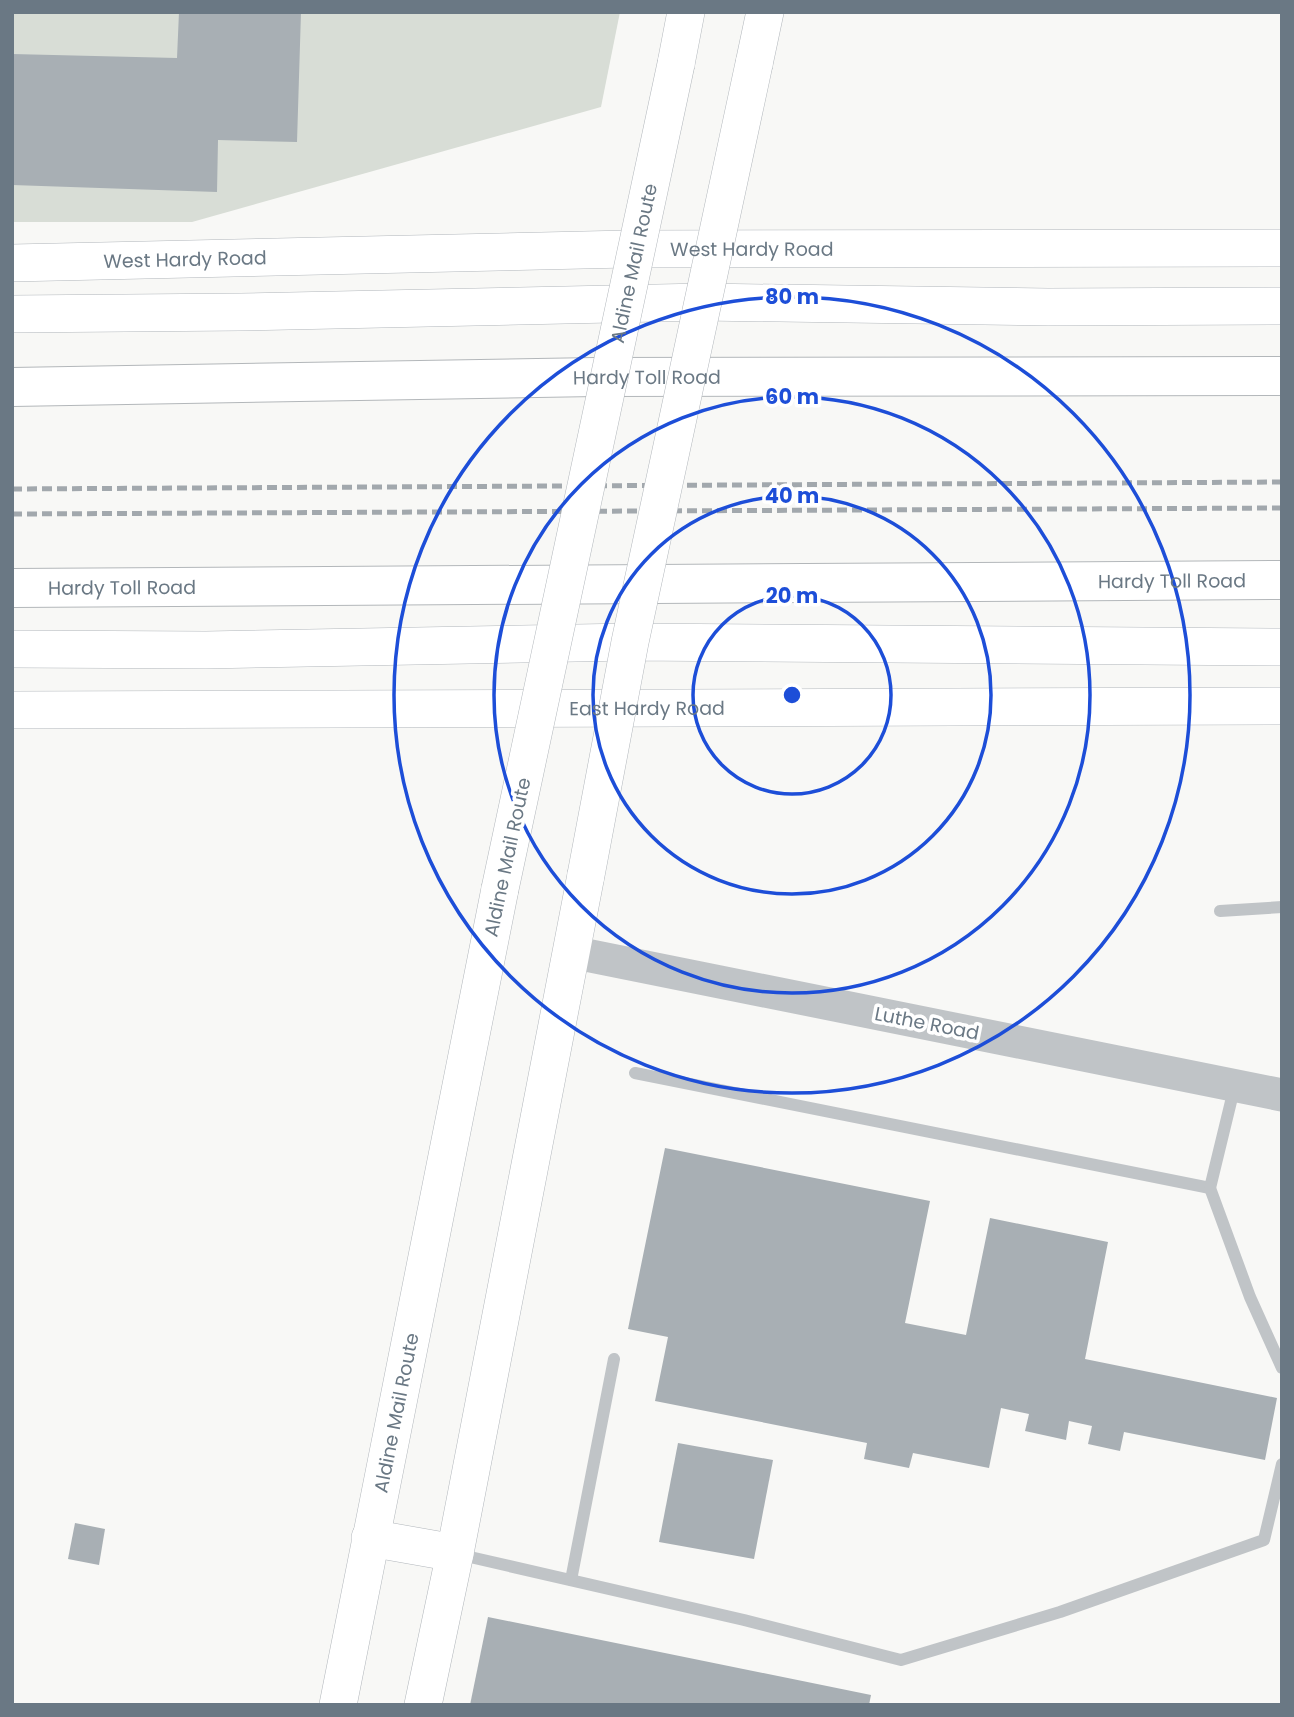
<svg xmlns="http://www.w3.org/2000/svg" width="1294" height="1717" font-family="Poppins,sans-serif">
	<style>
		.green { fill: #d8ddd6 }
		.building { fill: #a8afb4 }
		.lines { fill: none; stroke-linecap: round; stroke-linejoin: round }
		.secondary-casing { stroke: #b2b7bc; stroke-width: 38 }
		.motorway-casing { stroke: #b3b7ba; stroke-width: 40 }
		.service { stroke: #c0c4c7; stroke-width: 12 }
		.tertiary { stroke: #c0c4c7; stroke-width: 33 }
		.secondary { stroke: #fff; stroke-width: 37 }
		.motorway { stroke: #fff; stroke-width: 38 }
		.rail { stroke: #a2a8ad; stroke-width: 5; stroke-dasharray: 10 5; stroke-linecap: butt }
		.secondary-bridge-casing { stroke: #b2b7bc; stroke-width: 38; stroke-linecap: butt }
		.secondary-bridge { stroke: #fff; stroke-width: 37 }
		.ring { fill: none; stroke: #1d4ed8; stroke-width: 3.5 }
		.labels { text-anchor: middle; stroke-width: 7; stroke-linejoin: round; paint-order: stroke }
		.street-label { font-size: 19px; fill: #6a7884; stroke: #fff }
		.centre { fill: #1d4ed8; stroke: #fff; stroke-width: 3.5 }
		.ring-label { font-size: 21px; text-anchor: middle; font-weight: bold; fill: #1d4ed8; stroke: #fff; stroke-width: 7; stroke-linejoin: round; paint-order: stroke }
	</style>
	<rect width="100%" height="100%" fill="#f8f8f6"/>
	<polygon class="green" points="12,12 620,12 601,107 192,222 12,222"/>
	<g class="building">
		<polygon points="179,12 301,12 297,142 218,140 217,192 12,185 12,54 177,58"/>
		<polygon points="665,1148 930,1201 905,1323 966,1335 990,1218 1108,1242 1085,1359 1277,1398 1265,1460 1124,1432 1120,1451 1088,1444 1092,1426 1069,1421 1066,1440 1025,1431 1029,1414 1001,1408 989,1468 913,1453 909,1468 864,1459 867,1443 655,1401 668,1337 628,1329"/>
		<polygon points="678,1443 773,1460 754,1559 659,1542"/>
		<polygon points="75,1523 105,1529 99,1565 68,1559"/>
		<polygon points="488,1617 871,1695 869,1705 470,1705"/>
	</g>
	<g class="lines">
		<g class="secondary-casing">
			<g id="secondary">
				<polyline points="676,64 686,12"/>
				<polyline points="754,64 765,12"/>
				<path id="s1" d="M 12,263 L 627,249 L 1282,248"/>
				<polyline points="12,314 240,312 703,302 1048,307 1282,306"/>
				<polyline points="12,649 206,650 630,642 1282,647"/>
				<path id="s2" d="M 12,710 L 1282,706"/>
				<polyline points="370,1538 455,1553"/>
				<path id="s3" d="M 338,1705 L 500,889"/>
				<polyline points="423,1705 455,1553 586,875"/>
			</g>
		</g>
		<g class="motorway-casing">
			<g id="motorway">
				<path id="s4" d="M 12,387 L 595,377 L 1282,376"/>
				<path id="s5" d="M 12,588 L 1282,580"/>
			</g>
		</g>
		<g class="service">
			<polyline points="1220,911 1282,907"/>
			<polyline points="635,1073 1210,1188 1235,1085"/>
			<polyline points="1210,1188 1250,1297 1282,1368"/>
			<polyline points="457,1554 744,1620 901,1660 1060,1612 1264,1540 1282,1464"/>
			<polyline points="571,1580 614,1359"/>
		</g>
		<polyline class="tertiary" points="571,952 1282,1095"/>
		<use href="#secondary" class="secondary"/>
		<use href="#motorway" class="motorway"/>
		<g class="rail">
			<polyline points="12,489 1282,482"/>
			<polyline points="12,514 1282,508"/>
		</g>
		<g class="secondary-bridge-casing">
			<g id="secondary-bridge">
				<polyline points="586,875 630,642 754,64"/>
				<path id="s6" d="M 500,889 L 676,64"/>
			</g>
		</g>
		<use href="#secondary-bridge" class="secondary-bridge"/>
	</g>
	<g class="ring">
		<circle cx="792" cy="695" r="99"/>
		<circle cx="792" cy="695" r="199"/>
		<circle cx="792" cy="695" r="298"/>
		<circle cx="792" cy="695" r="398"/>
	</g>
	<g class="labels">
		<g class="street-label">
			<text dy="7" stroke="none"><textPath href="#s1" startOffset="740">West Hardy Road</textPath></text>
			<text dy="7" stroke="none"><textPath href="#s1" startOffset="173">West Hardy Road</textPath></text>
			<text dy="7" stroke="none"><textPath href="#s6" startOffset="640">Aldine Mail Route</textPath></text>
			<text dy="7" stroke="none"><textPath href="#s4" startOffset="635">Hardy Toll Road</textPath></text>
			<text dy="7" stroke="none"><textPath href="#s5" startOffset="1160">Hardy Toll Road</textPath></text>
			<text dy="7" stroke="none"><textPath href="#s5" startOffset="110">Hardy Toll Road</textPath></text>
			<text dy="7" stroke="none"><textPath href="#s2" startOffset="635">East Hardy Road</textPath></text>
			<text transform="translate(507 857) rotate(-78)" y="7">Aldine Mail Route</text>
			<text transform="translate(927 1023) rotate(11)" y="7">Luthe Road</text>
			<text dy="7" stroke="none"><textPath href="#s3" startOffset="298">Aldine Mail Route</textPath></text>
		</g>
	</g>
	<circle cx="792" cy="695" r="10" class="centre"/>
	<g class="ring-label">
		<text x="792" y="304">80 m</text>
		<text x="792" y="404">60 m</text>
		<text x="792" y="503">40 m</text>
		<text x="792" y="603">20 m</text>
	</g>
	<rect width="1294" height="1717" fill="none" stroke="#6a7884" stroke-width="28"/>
</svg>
